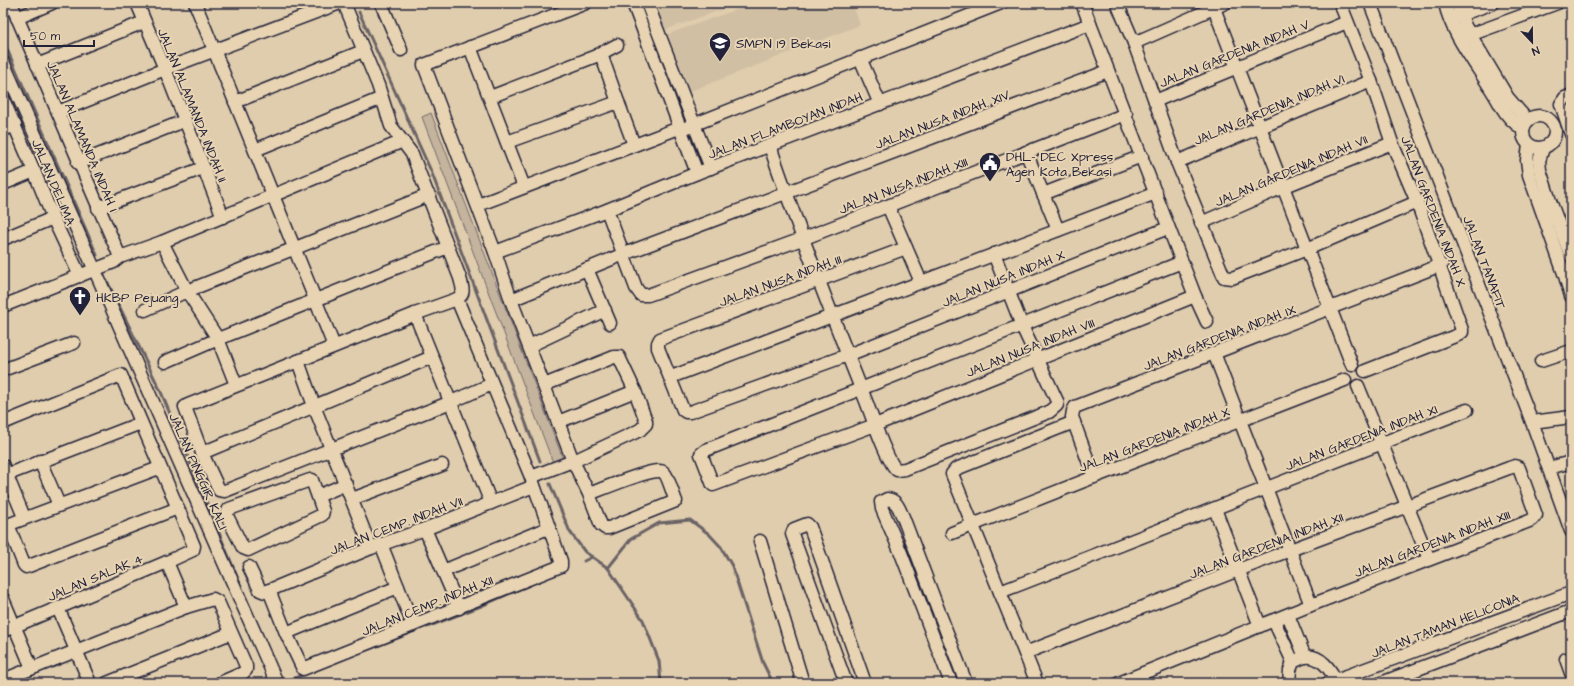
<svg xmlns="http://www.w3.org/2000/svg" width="1574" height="686" font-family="'Architects Daughter',sans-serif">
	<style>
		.built { fill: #d1bfa4 }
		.green { fill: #c4b39d; stroke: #736a6c }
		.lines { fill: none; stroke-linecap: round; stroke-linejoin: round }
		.stream { stroke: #6a6366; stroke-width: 3 }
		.minor-casing { stroke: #22223b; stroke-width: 15 }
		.minor { stroke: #e8d4b2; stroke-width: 12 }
		.labels { text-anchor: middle; stroke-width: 4; stroke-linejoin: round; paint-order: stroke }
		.poi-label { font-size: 13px; fill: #22223b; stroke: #e8d4b2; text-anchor: start }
		.street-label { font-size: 13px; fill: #22223b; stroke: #e8d4b2 }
	</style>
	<rect width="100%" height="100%" fill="#e0cdad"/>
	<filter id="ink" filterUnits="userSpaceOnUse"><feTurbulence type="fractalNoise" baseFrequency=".025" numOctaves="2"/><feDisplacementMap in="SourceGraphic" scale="8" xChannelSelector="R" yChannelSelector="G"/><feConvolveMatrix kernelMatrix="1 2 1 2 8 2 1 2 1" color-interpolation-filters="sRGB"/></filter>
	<g filter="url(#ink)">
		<g class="built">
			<polygon points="655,3 740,3 665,30"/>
			<polygon points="755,3 852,3 860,25 688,92 668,34"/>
		</g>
		<polygon class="green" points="431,113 565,464 555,468 422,117"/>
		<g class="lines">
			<g class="stream">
				<polyline points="359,12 431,171 540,461"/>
				<polyline points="3,40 97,255"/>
				<polyline points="107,281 161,392 243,591"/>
				<polyline points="550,484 570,532 585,552 608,568 643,620 659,661 661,683"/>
				<polyline points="584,561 592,557"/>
				<polyline points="608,568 631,539 659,523 690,520 709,534 721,547 732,566 763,663 773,683"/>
				<polyline points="427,627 481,606 527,586"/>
				<polyline points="364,651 408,634"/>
				<polyline points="282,683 305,674"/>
			</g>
			<g class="minor-casing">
				<g id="minor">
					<polyline points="11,3 120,257"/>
					<polyline points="137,3 165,69 223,217"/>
					<polyline points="195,3 334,346"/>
					<polyline points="381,3 401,50"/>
					<path d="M 586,3 L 424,65 L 495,252 L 511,300 L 573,461 L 589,494 L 601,525 L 605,528 L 609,528 L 676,501 C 673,495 668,475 663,472 C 656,466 600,490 589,494"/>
					<polyline points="633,3 697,173"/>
					<polyline points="647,3 711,168"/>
					<polyline points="1082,3 1195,296 1207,322"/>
					<polyline points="1117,3 1134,43 1177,162 1224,277 1232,278 1307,249 1417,202"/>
					<polyline points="1212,3 1352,365"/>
					<polyline points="1340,3 1371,81 1392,143 1417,202 1462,330 1462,332 1458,335 1365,371"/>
					<polyline points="1370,3 1532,422 1571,531"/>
					<path d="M 1445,3 C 1452,38 1484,73 1501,106 C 1507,116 1513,123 1523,129"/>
					<polyline points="1457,3 1465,26 1508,98 1527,120"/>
					<polyline points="1454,17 1493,3"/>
					<polyline points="17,18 52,3"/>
					<polyline points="1464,37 1557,3"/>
					<polyline points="1134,43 1225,3"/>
					<polyline points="470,47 524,187"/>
					<polyline points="601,54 618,102 634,145"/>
					<polyline points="860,58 880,104"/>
					<polyline points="3,62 277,683"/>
					<polyline points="37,65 144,22"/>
					<polyline points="1571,95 1565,98 1561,104 1571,134"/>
					<polyline points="490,97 596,56 617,45"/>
					<polyline points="3,99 34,171 53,218 80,276"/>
					<polyline points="1155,101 1347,22"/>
					<polyline points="235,102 363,51"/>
					<polyline points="58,112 165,69 340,3"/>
					<circle cx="1539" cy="132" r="16"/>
					<polyline points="3,130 15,125"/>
					<polyline points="680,130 1001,3"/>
					<polyline points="507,142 618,102"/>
					<polyline points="1529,145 1527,160 1529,175 1565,276 1571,296"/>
					<path d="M 770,146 C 799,232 832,316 866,401 C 871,414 888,464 897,470 L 905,469 L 1031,419 L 1049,412 L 1057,405 L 1057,401 L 1022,326 L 994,254"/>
					<polyline points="1543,148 1539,161 1540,170 1550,201 1571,256"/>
					<polyline points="255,150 382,98"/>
					<polyline points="1026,152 1058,230"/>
					<polyline points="1177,162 1371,81"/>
					<polyline points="78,163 184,121"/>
					<polyline points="3,184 34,171"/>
					<polyline points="1043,194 1142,156"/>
					<polyline points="478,205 679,128"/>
					<polyline points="888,206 921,282"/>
					<polyline points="98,208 203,168"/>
					<polyline points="607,210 636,288 641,295 648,295 802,239 1126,114"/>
					<polyline points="1201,223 1283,187 1392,143"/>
					<polyline points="3,239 53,218"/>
					<polyline points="162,242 187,291 218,339 236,385"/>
					<polyline points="906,248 660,339 658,343 658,348 683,410 686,412 690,412 848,355 1168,228"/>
					<polyline points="495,252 607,210 697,173 1090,24"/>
					<polyline points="1182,262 706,450 701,454 713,485 875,425 1195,296"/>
					<polyline points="587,269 610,323"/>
					<polyline points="511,300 624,254 1108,71"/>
					<polyline points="3,306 114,262 120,257 162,242 403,141"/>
					<polyline points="145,310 187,291 429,195"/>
					<polyline points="415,314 491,503"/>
					<polyline points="529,346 605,310"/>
					<polyline points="1214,353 1311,605"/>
					<polyline points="298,361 188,405 185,407 202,453 219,490 225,491 451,402 492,384"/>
					<polyline points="1541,361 1571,351"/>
					<polyline points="165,362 218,339 448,247"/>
					<polyline points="3,370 74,343"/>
					<polyline points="671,377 1156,193"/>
					<polyline points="1358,386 1429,559"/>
					<polyline points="558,422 635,391"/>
					<polyline points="1532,422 1571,417"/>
					<polyline points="3,423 121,375 194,546 193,550 167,562 3,631"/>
					<polyline points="202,453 432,357"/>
					<polyline points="40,461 59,505"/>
					<polyline points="3,466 24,517"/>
					<polyline points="159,468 10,524 9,527 24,565 26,567 29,566 178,508"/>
					<polyline points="1549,468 1571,462"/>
					<polyline points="6,475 141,423"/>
					<polyline points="531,477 578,459 640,430 646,424 646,421 635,391 619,357 614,357 544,385"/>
					<polyline points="1094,477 1072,417 1073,411 1075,407 1441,265"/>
					<polygon points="310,480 312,480 323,511 322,515 248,550 243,548 227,516 227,513 229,509"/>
					<polyline points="318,496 346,484"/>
					<polyline points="352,499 442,465"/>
					<polyline points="1215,509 1260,626"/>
					<polyline points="425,529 459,608"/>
					<polyline points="952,533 1094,477 1345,380"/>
					<polyline points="760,541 803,683"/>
					<polyline points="381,544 413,625"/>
					<polyline points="371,548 314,406 298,361 415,314 457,299"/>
					<polyline points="167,562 186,607"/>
					<polyline points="249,567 260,590 265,592 371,548 425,529 534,486"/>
					<polyline points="443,571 548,528"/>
					<path d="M 269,590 L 286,633 L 303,669 L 561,566 L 561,561 L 531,477 L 457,299 C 466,293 462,287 460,278 L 412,154 L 391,126 L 378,85 L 344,3"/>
					<polyline points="1000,592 1467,410"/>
					<polyline points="3,599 32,668"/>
					<polyline points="58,608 90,683"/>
					<polyline points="1288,615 1305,657"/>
					<polyline points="1274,621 1293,662"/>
					<polyline points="286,633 398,587"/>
					<polyline points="1025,653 1290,550 1509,468 1515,466 1519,468 1536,515 1532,520 1311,605 1119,683"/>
					<polyline points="1566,659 1571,673"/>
					<polyline points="3,680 186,607 213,599 218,602 246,666 246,670 243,673 220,683"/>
					<polyline points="107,683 231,633"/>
					<polyline points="846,683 792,534 794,529 807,524 810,527 865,683"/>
					<path d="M 951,683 L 901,553 L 882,509 L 881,502 L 887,499 C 897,500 899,509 903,517 L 966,683"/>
					<polyline points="1037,683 952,474 956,469 1074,422"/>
					<path d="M 1289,683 L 1290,670 L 1293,662 C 1296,661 1301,658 1304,657 C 1320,654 1332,670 1336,683"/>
					<polyline points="1328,683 1571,593"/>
					<polyline points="1381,683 1571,611"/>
				</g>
			</g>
			<use href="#minor" class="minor"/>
		</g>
	</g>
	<defs>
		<g id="school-pin" transform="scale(1.15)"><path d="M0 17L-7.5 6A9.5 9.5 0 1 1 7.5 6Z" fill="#22223b" stroke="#e8d4b2"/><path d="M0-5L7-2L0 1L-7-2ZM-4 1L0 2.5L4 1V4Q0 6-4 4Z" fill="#fff"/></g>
		<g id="civic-pin" transform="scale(1.15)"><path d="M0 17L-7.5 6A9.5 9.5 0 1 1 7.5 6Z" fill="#22223b" stroke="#e8d4b2"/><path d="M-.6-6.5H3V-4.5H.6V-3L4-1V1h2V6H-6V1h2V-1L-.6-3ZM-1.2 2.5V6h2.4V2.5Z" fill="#fff"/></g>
		<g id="church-pin" transform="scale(1.15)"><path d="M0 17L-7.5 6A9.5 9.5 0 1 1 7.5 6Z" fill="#22223b" stroke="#e8d4b2"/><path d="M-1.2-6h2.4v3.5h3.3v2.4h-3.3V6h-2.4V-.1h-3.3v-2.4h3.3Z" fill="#fff"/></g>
	</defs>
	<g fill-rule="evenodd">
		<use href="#school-pin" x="720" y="43"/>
		<use href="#civic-pin" x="990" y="163"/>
		<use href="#church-pin" x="80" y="297"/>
	</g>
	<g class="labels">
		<g class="poi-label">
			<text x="736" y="48">SMPN 19 Bekasi</text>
			<text x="1006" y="161">DHL- DEC Xpress<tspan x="1006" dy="15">Agen Kota Bekasi</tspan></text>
			<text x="96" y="302">HKBP Pejuang</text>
		</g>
		<g class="street-label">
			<text transform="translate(1234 53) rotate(-22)" y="5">JALAN GARDENIA INDAH V</text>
			<text transform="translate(193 105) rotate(68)" y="5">JALAN ALAMANDA INDAH II</text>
			<text transform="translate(1269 109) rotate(-23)" y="5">JALAN GARDENIA INDAH VI</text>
			<text transform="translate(942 119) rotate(-21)" y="5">JALAN NUSA INDAH. XIV</text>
			<text transform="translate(785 125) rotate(-21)" y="5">JALAN FLAMBOYAN INDAH</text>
			<text transform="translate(83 136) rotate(67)" y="5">JALAN ALAMANDA INDAH I</text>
			<text transform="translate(1291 170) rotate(-23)" y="5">JALAN GARDENIA INDAH VII</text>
			<text transform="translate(54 182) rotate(67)" y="5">JALAN DELIMA</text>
			<text transform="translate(903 185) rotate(-21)" y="5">JALAN NUSA INDAH XIII</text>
			<text transform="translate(1434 211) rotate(69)" y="5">JALAN GARDENIA INDAH X</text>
			<text transform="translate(1485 262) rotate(69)" y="5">JALAN TANAFIT</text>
			<text transform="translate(1003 278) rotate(-22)" y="5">JALAN NUSA INDAH X</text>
			<text transform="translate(780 280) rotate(-20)" y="5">JALAN NUSA INDAH III</text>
			<text transform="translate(1219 337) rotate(-21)" y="5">JALAN GARDENIA INDAH IX</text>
			<text transform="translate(1030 347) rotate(-22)" y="5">JALAN NUSA INDAH VIII</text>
			<text transform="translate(1361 437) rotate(-21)" y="5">JALAN GARDENIA INDAH XI</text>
			<text transform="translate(1154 439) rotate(-21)" y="5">JALAN GARDENIA INDAH X</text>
			<text transform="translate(199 471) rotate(66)" y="5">JALAN PINGGIR KALI</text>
			<text transform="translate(396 525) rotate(-21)" y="5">JALAN CEMP. INDAH VII</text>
			<text transform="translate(1432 543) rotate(-21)" y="5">JALAN GARDENIA INDAH XIII</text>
			<text transform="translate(1266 545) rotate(-21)" y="5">JALAN GARDENIA INDAH XII</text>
			<text transform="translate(95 577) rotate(-23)" y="5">JALAN SALAK 4</text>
			<text transform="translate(427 605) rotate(-22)" y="5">JALAN CEMP. INDAH XII</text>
			<text transform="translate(1445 625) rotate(-21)" y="5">JALAN TAMAN HELICONIA</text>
		</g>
	</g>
	<rect width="1574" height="686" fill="none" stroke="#e8d4b2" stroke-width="16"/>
	<rect x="8" y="8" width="1558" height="670" fill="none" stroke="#22223b" stroke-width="1.5" filter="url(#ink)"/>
	<g transform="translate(1532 42) rotate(158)" stroke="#e8d4b2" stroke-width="3" paint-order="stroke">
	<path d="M0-3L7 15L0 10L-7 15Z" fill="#22223b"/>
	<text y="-6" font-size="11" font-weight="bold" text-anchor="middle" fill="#22223b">N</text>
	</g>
	<path d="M24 40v6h70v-6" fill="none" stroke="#22223b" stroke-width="2"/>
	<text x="30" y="40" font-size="12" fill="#22223b" stroke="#e8d4b2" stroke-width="3" paint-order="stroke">50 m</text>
</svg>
